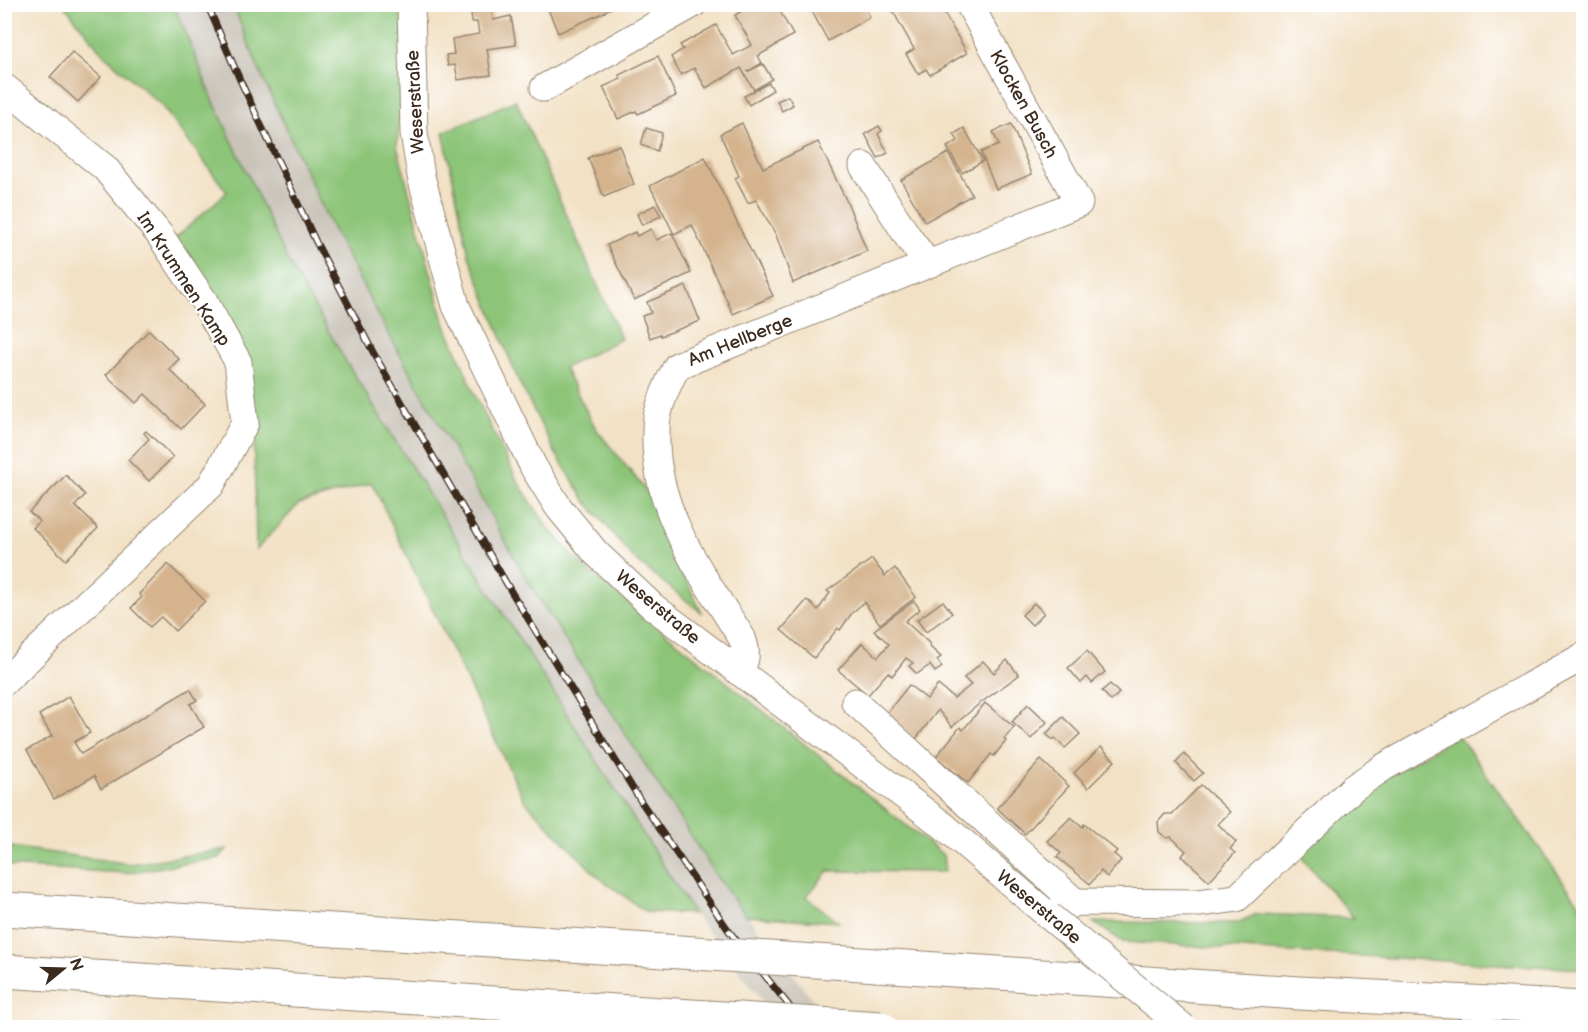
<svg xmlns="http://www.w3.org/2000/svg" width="1588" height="1032" font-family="'Balsamiq Sans',sans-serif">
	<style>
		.industrial { fill: #c9c3b8 }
		.green { fill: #8cc478; stroke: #64774b; stroke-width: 1.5 }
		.building { fill: #d4b38d }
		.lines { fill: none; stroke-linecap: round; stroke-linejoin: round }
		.minor-casing { stroke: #968672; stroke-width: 29 }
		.highway-casing { stroke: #968672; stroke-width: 35 }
		.minor { stroke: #fff; stroke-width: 27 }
		.highway { stroke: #fff; stroke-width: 33 }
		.rail-casing { stroke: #3b2a1e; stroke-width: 7 }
		.rail { stroke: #fff; stroke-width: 4.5; stroke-dasharray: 14; stroke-linecap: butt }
		.minor-bridge-casing { stroke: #968672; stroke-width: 29; stroke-linecap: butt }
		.highway-bridge-casing { stroke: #968672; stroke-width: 35; stroke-linecap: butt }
		.minor-bridge { stroke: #fff; stroke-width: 27 }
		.highway-bridge { stroke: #fff; stroke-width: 33 }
		.labels { text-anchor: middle; stroke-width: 4.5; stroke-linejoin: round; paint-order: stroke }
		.street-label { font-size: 18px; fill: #3b2a1e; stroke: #fff }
	</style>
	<rect width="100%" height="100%" fill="#fff"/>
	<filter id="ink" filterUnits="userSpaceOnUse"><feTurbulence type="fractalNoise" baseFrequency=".0167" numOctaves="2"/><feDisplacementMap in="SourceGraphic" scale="12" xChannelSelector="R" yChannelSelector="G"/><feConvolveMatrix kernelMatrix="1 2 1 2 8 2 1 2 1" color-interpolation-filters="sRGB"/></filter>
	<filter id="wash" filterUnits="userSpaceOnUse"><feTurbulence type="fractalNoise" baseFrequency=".008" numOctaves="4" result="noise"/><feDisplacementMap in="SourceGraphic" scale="24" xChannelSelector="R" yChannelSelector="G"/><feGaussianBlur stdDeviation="1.35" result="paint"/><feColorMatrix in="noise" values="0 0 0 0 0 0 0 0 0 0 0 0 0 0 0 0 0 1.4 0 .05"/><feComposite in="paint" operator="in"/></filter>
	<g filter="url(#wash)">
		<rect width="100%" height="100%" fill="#f2e1c5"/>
		<polygon class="industrial" points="174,5 233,5 259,70 331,226 394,344 529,583 717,877 834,1027 783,1027 694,914 504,615 348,365 288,261 213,100"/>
		<g class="green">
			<polygon points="64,5 174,5 213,100 288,261 348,365 504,615 694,914 646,912 597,876 524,800 372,483 299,504 256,550 254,438 247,365 171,242 227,192 161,105 103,54"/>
			<polygon points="233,5 410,5 397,146 443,318 475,395 518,482 548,528 588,571 943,855 945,872 828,871 806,897 839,922 746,916 717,877 529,583 394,344 331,226 259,70"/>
			<polygon points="516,100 621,339 564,368 596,429 652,498 684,576 702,613 634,559 585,500 556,454 518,380 469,256 443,132"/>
			<polygon points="1458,735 1583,909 1583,969 1123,942 1093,922 1237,923 1257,914 1354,918 1303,859 1304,844 1357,795"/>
			<polygon points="4,846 131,864 227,849 219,858 125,873 5,866"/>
		</g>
		<g id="blocks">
			<g class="building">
				<polygon points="470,4 491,4 493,20 511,16 516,45 487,49 491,75 458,80 455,65 448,66 446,55 454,54 452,39 479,34 477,22 472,22"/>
				<polygon points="546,4 619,4 605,11 605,12 558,33"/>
				<polygon points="754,4 776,4 793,35 758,56 762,63 747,72 763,64 772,79 754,90 741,68 706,88 694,68 681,75 671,57 683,49 680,45 716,25 733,55 752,45 735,15"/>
				<polygon points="808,4 863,4 870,17 828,41"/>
				<polygon points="889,4 929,4 930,7 939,4 967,53 930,75 926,69 918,74 906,54 914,49"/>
				<polygon points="72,52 101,77 78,102 50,77"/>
				<polygon points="658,56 676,96 638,114 636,111 618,119 603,87 621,79 619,75"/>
				<polygon points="769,83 773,90 749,105 744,96"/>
				<polygon points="788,96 793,105 782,111 777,101"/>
				<polygon points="742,123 763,168 818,142 848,204 867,251 793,283 776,235 756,200 748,203 735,178 739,176 720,134"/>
				<polygon points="1011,124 1032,174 996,189 981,152 999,145 993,132"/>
				<polygon points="879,126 882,131 878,134 888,153 878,158 865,134"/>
				<polygon points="646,128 662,133 657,151 641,145"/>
				<polygon points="964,128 983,161 962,173 947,147 958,141 954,134"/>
				<polygon points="619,145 634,184 604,197 588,158"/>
				<polygon points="948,153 972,195 925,222 901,180"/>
				<polygon points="705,157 773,296 733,314 692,225 674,234 650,186"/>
				<polygon points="655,205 661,216 642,225 637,214"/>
				<polygon points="651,229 656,240 672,233 691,273 634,300 607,245 635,232 637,236"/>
				<polygon points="686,286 700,321 661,336 660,334 650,338 642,316 651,313 647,302"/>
				<polygon points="149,330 179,359 169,369 205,404 181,429 145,394 136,403 106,375"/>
				<polygon points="146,431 173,457 149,481 128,460 149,439 144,433"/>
				<polygon points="66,475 85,495 75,506 98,528 66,560 33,528 40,521 29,512"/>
				<polygon points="872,559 885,576 895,568 916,597 880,624 864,602 852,613 840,630 838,628 814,658 781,630 807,600 818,610 830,593 827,591"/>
				<polygon points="168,564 205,601 175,631 161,617 150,627 131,608 142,597 139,594"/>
				<polygon points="914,601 920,609 905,621 930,644 929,646 941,657 937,660 942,667 935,672 930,665 917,674 909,666 913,663 906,658 892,676 888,672 868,695 838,670 862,643 878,657 889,644 874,630"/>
				<polygon points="943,601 952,613 926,632 917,620"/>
				<polygon points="1034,603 1044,613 1032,625 1022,615"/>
				<polygon points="1087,651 1105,672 1092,683 1087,677 1081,683 1068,668"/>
				<polygon points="1007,660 1019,675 979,704 952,727 938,710 916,739 885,715 909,685 927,699 938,685 954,698 971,685 964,678 983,661 994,673"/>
				<polygon points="1110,684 1119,693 1111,701 1102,691"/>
				<polygon points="190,689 197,700 190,704 204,727 101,789 94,776 54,799 27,750 52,736 39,715 69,696 90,733 74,742 81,754"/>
				<polygon points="985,703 1014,727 1004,739 1006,741 994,756 991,754 968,783 936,757 960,727 963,730"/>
				<polygon points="1028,704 1047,722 1031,739 1012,722"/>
				<polygon points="1063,717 1080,734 1065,748 1055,738 1053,740 1046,734"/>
				<polygon points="1101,747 1115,761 1088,788 1074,773"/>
				<polygon points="1184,754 1203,773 1194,781 1176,763"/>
				<polygon points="1041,760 1069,786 1025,834 997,808"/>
				<polygon points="1201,785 1230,812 1218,824 1236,842 1230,849 1235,853 1209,881 1182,856 1186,851 1171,837 1167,838 1159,832 1158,822 1165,814 1172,814"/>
				<polygon points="1071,817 1083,827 1084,824 1117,851 1114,854 1121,860 1107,877 1101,871 1090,884 1057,857 1061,853 1047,841"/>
			</g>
		</g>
	</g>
	<g filter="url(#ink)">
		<use href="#blocks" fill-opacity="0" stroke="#968672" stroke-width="1.5"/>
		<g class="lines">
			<g class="minor-casing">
				<g id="minor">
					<polyline points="411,4 414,133 421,176 456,306 534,468 559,508 596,553 652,606 944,826 1049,916 1075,902 1199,903 1237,898 1353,788 1384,767 1584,656"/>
					<polyline points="4,87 105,168 159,234 204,301 238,362 245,423 211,485 4,682"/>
					<polyline points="544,88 693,4"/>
					<polyline points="863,166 908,237 928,264"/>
					<path d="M 739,672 C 747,659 747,652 742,638 C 703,576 654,511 656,435 C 656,429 656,422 657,417 C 661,399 669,381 677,366 L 1079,203 L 969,4"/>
					<polyline points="855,702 1075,902"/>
				</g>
			</g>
			<g class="highway-casing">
				<g id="highway">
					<polyline points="4,909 664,951"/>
					<polyline points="877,965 1299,993 1584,1008"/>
					<polyline points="4,971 707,1017"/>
				</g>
			</g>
			<use href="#minor" class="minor"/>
			<use href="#highway" class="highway"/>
			<g class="rail-casing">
				<polyline id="rail" points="207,4 240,80 316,242 374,354 512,593 640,800 729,931 807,1028"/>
			</g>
			<use href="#rail" class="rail"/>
			<g class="minor-bridge-casing">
				<polyline id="minor-bridge" points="1049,916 1184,1028"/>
			</g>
			<g class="highway-bridge-casing">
				<g id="highway-bridge">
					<polyline points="664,951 877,965"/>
					<polyline points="707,1017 881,1028"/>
				</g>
			</g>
			<use href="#minor-bridge" class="minor-bridge"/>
			<use href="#highway-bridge" class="highway-bridge"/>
		</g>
	</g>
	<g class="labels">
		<g class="street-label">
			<text transform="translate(415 102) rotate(-93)" y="6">Weserstraße</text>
			<text transform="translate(1024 104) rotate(61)" y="6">Klocken Busch</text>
			<text transform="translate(184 279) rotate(57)" y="6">Im Krummen Kamp</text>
			<text transform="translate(740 340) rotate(-22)" y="6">Am Hellberge</text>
			<text transform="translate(658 607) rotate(40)" y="6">Weserstraße</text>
			<text transform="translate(1039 907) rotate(40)" y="6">Weserstraße</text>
		</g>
	</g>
	<rect width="1588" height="1032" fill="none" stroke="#fff" stroke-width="24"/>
	<g transform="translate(63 969) rotate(71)" stroke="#ffffff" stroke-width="4.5" paint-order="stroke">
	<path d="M0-4.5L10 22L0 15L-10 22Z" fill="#3b2a1e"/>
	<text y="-9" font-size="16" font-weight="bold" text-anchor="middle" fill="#3b2a1e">N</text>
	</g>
</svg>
